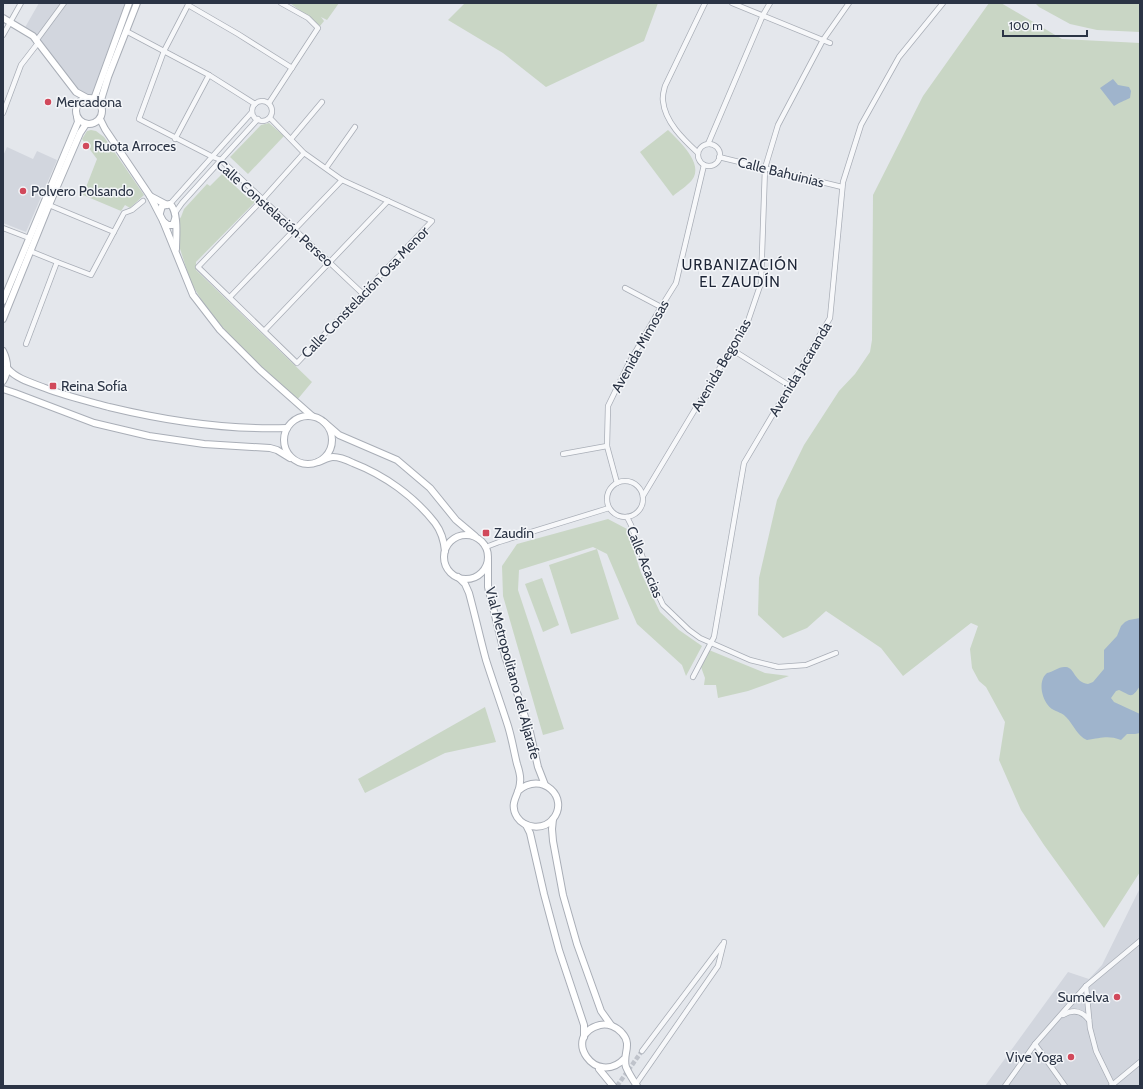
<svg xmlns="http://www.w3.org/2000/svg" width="1143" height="1089" font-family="Cabin,sans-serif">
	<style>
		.built { fill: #d2d6de }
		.green { fill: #c9d6c5 }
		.water { fill: #9fb4cc }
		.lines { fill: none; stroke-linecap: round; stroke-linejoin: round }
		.street-tunnel { stroke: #bfc3cb; stroke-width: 4.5; stroke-dasharray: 4.5 2; stroke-linecap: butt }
		.street-casing { stroke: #a9aeb7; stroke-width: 6 }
		.secondary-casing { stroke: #a9aeb7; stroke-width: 8 }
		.street { stroke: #f7f8fa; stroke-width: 4.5 }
		.secondary { stroke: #fff; stroke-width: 6 }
		.poi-dot { fill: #d1495b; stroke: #f4f6f9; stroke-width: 1.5 }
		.labels { text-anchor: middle; stroke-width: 3; stroke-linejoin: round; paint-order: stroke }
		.poi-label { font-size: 14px; fill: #2b3445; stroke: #f4f6f9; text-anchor: start }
		.street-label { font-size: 14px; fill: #2b3445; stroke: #f4f6f9 }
		.neighbourhood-label { font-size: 15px; letter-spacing: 1px; fill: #1d2536; stroke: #f4f6f9 }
	</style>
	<rect width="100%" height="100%" fill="#e4e7ec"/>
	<g class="built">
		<polygon points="39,3 129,3 94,99 87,98 76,92 33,36 23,31"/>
		<polygon points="7,147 33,159 37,151 57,160 26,232 3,223 3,156"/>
		<polygon points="1140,888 1140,1086 985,1086 1068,972 1089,979 1102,965"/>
	</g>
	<g class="green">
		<polygon points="290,3 339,3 327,20 321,17 324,21 320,26"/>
		<polygon points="465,3 658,3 644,41 546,87 503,53 448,20"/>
		<polygon points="989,3 1001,3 1062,39 1140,43 1140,872 1104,928 1044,845 1021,810 999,760 1005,722 986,687 979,681 972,668 970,649 978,626 971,623 903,676 881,648 826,611 807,628 783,638 758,615 759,578 777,500 804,445 839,391 855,374 870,352 872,340 873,195 923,96"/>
		<polygon points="1035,3 1140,3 1140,32 1097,30 1070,24 1039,7"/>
		<polygon points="269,123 284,136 248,174 230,157 261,125"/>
		<polygon points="91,130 96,131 104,137 144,195 130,208 125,205 121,211 83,195 97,159 82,139 87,131"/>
		<path d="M 668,130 C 678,140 705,164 692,180 C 687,186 679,191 673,196 L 640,152 Z"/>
		<polygon points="222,174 248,198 251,195 257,200 196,262 196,270 312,382 297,400 237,343 209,312 191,283 173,227 181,217 184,209 207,184 210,186"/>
		<polygon points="608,519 627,529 641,573 660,612 679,630 702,646 686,676 682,665 637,624 607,554 593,547 519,570 518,590 564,729 543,735 503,596 502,566 517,544"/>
		<polygon points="597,549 619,619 571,634 549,565"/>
		<polygon points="542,578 559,625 543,632 525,584"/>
		<polygon points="709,650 765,673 789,676 748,691 718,698 716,685 704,685 705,678 701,667"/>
		<polygon points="485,707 496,742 445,753 365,793 358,779"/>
	</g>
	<g class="water">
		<path d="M 1113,79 L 1118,85 L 1129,87 L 1131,91 L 1130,98 C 1124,101 1120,102 1114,106 L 1100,88 Z"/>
		<path d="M 1140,618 L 1140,686 C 1131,700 1131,695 1119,690 L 1116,691 L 1111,698 L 1114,702 L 1140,714 L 1140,733 L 1135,734 L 1127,734 L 1121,740 C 1108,735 1101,738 1087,740 C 1077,736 1074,725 1066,717 C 1063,713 1057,712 1052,709 C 1042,702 1037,681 1047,673 C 1053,672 1059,666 1066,667 C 1075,668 1074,682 1088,684 L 1093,682 L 1104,669 L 1104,650 L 1117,636 L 1121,626 L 1125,622 L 1129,620 Z"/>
	</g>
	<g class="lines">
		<polyline class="street-tunnel" points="617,1086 642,1051"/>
		<g class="street-casing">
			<g id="street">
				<polyline points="189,3 164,51 139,119 213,157 221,160 363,294"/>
				<polyline points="732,3 830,43"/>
				<polyline points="188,5 238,34 292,68"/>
				<polyline points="126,31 209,75 255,104"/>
				<polyline points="3,35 21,3"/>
				<polyline points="36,41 64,3"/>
				<circle cx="262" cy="111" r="10"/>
				<polyline points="269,103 318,28 308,18 281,3"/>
				<polyline points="3,113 21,65 38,43"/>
				<polyline points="270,118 304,153 342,180 432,221 297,363 198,267 263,199 304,153"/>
				<polyline points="175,139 209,75"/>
				<polyline points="291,139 322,102"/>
				<polyline points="708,144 763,15 770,3"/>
				<circle cx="709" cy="155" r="11"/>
				<path d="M 698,153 C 683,139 665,122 663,101 C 662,96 664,90 665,86 L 705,3"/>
				<polyline points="719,157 842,187"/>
				<polyline points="326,168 355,127"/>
				<polyline points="170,204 252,112"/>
				<polyline points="49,205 114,232"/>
				<polyline points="175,213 182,203 258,119"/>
				<polyline points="3,228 29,238"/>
				<polyline points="30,251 57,262 91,275 124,213 132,210 143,201"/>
				<polyline points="625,288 661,307"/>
				<polyline points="230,297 342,180"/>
				<polyline points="265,330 388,201"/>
				<polyline points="26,344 57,262"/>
				<polyline points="731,349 790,386"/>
				<polyline points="563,454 607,446"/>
				<circle cx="625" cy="499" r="18"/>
				<polyline points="617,483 607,446 608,406 629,363 661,307 676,283 704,165"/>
				<polyline points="643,496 748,321 761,283 765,168 778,125 823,40 849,3"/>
				<polyline points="627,517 631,525 649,575 663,605 689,630 700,638 750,660 778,667 806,665 836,653"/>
				<polyline points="486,547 499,542 609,508"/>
				<polyline points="693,677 714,637 744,463 830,318 843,182 861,125 899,57 943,3"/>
				<polyline points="1086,986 1090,1028 1096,1051 1113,1086"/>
				<path d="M 1063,1015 C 1073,1009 1082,1011 1089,1020"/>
				<polyline points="1035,1044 1065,1086"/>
				<polyline points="642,1051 722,945"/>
				<polyline points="636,1084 718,966 724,942"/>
				<polyline points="1005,1086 1035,1044 1086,986 1140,941"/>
				<polyline points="1111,1086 1140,1062"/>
			</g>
		</g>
		<g class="secondary-casing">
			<g id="secondary">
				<polyline points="3,18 33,36 76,92 87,98"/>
				<circle cx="89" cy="111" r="13"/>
				<polyline points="94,99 129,3"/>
				<polyline points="100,103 108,77 137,3"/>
				<polyline points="100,119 105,129 150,196 163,221 168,225 173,225 175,219"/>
				<polyline points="150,196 167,205"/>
				<path d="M 160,213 L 162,206 L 170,204 C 179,212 176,238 176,249"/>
				<polyline points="163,221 193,295 220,330 260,370 312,416"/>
				<polyline points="3,301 78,122 77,117"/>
				<polyline points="3,319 49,205 80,133 86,124"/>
				<path d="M 3,351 C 8,361 9,371 3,381"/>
				<path d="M 8,369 C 17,379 32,383 45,388 C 66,396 87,401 109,407 C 167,421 227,430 287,428"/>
				<polyline points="3,389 15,393 94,423 149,436 204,444 270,448 277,450 290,458"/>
				<circle cx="308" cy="440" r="24"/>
				<polyline points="324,422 339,435 397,460 430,488 456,520 475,536"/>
				<path d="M 318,462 C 322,461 328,457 333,457 C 340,457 347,460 353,463 C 384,475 414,496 435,523 C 441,531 444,541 445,551"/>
				<circle cx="466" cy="557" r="22"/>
				<polyline points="488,560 488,587 505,656 530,732 538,767 545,785"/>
				<path d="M 458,577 L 465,584 L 469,593 C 475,615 480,638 486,660 C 493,682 501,704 508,726 C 512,739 514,752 517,764 C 519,770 521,777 520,782 C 520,795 508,802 517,817 C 525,829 544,830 553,819 C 570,798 542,770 518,791"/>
				<polyline points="553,819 552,829 553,841 563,895 577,944 601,1011 611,1025"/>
				<polyline points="526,825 530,833 544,894 559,950 584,1025 584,1037"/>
				<path d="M 625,1058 C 596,1089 560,1035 600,1025 C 608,1023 617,1027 622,1033 C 633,1045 622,1054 626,1067 C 629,1074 633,1080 637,1086"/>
				<polyline points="599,1069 613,1086"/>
			</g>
		</g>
		<use href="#street" class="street"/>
		<use href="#secondary" class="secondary"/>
	</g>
	<g class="poi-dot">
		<circle cx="48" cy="102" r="4"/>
		<circle cx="86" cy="146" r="4"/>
		<circle cx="23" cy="191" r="4"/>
		<rect x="49" y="382" width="8" height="8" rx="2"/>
		<rect x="482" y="529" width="8" height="8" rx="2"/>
		<circle cx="1117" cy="997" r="4"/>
		<circle cx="1071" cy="1057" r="4"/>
	</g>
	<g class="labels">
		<g class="poi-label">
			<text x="56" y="107">Mercadona</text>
			<text x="94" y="151">Ruota Arroces</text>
			<text x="31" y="196">Polvero Polsando</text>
			<text x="61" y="391">Reina Sofía</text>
			<text x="494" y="538">Zaudín</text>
			<text x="1109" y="1002" text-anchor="end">Sumelva</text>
			<text x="1063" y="1062" text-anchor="end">Vive Yoga</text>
		</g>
		<g class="street-label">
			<text transform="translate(781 172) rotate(14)" y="5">Calle Bahuinias</text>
			<text transform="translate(275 213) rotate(42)" y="5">Calle Constelación Perseo</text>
			<text transform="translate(365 292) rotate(-46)" y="5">Calle Constelación Osa Menor</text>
			<text transform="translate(640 346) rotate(-61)" y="5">Avenida Mimosas</text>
			<text transform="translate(721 365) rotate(-60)" y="5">Avenida Begonias</text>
			<text transform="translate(800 369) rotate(-59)" y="5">Avenida Jacaranda</text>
			<text transform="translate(645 562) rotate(68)" y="5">Calle Acacias</text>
			<text transform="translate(513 673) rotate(75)" y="5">Vial Metropolitano del Aljarafe</text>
		</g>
		<g class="neighbourhood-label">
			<text x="740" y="270">URBANIZACIÓN<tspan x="740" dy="17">EL ZAUDÍN</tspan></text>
		</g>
	</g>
	<rect width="1143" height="1089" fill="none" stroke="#2b3445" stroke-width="8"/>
	<path d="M1003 30v6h84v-6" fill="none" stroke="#2b3445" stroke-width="2"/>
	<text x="1009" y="30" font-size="12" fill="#2b3445" stroke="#f4f6f9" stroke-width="3" paint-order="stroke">100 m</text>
</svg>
